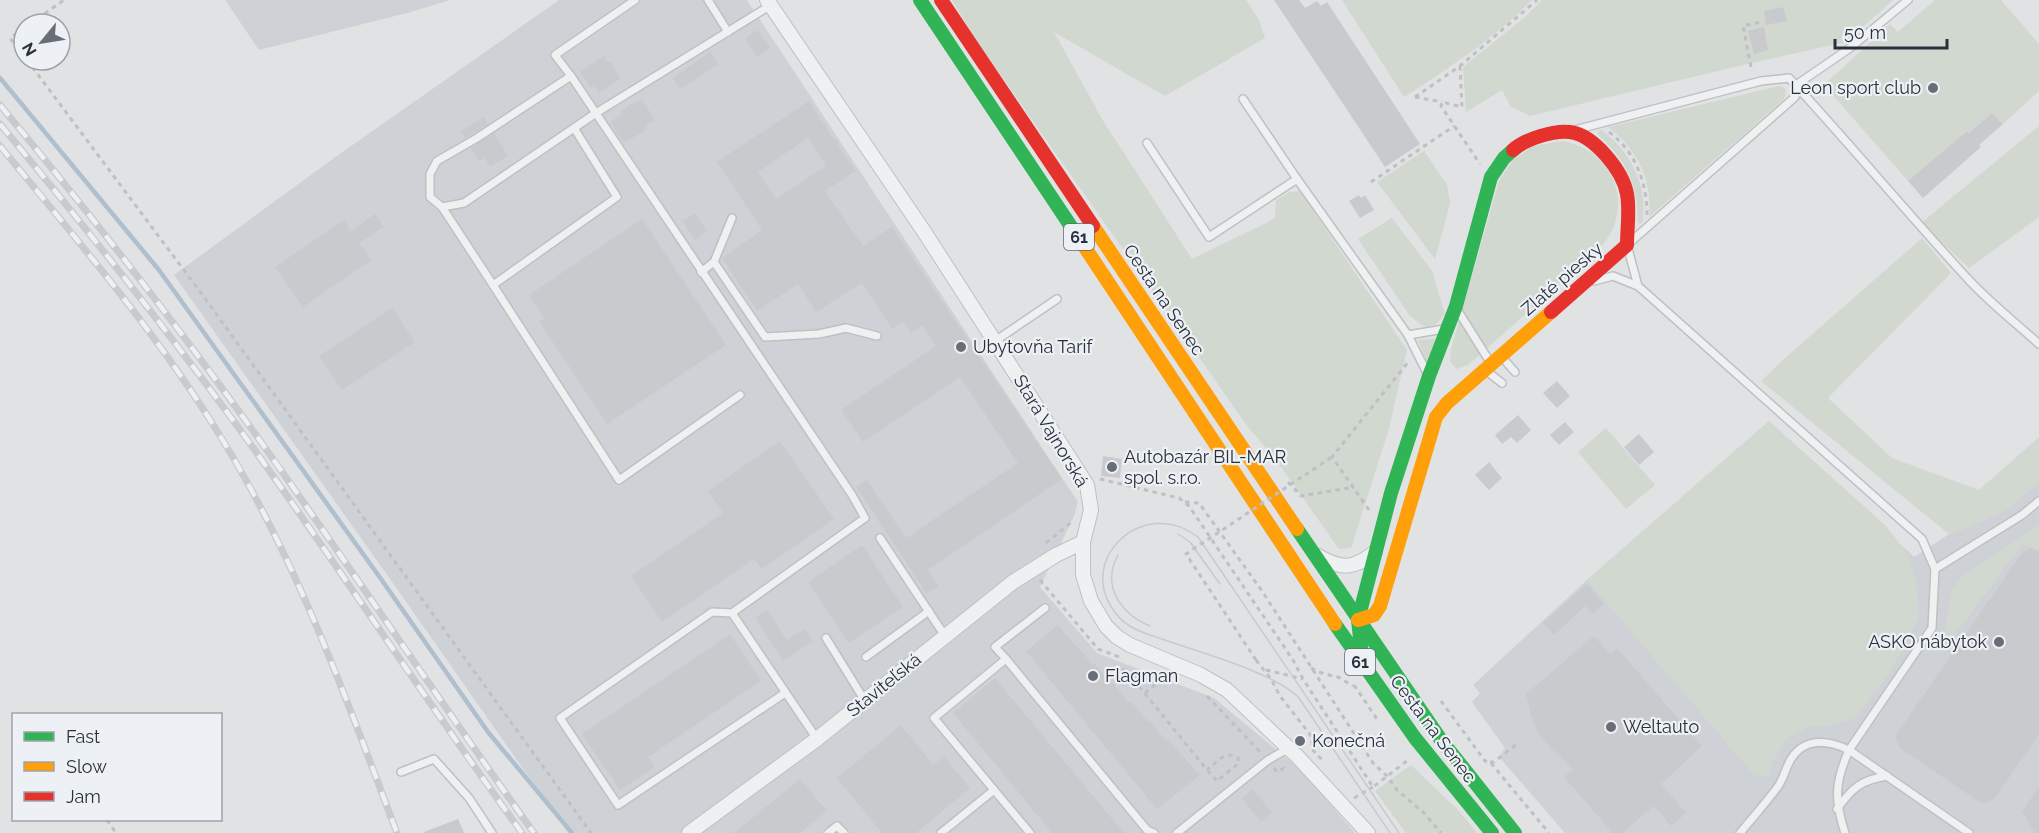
<svg xmlns="http://www.w3.org/2000/svg" width="2039" height="833" font-family="Raleway,sans-serif">
	<style>
		.built { fill: #ced2d7 }
		.green { fill: #d1d8d0 }
		.lines { fill: none; stroke-linecap: round; stroke-linejoin: round }
		.stream { stroke: #b0bfce; stroke-width: 4.5 }
		.building { fill: #c8cacd; fill-rule: evenodd }
		.lane-casing { stroke: #bec0c2; stroke-width: 10 }
		.street-casing { stroke: #bec0c2; stroke-width: 16 }
		.path { stroke: #bec0c3; stroke-width: 3; stroke-dasharray: 4.5 4.5; stroke-linecap: butt }
		.lane { stroke: #eff0f1; stroke-width: 7 }
		.street { stroke: #eff0f1; stroke-width: 14 }
		.fast { stroke: #30b455; stroke-width: 14 }
		.slow { stroke: #ff9f0a; stroke-width: 14 }
		.jam { stroke: #e5322d; stroke-width: 14 }
		.tram { stroke: #c8cacc; stroke-width: 1.5 }
		.rail-casing { stroke: #c8cacc; stroke-width: 7 }
		.rail { stroke: #edf0f4; stroke-width: 4.5; stroke-dasharray: 14; stroke-linecap: butt }
		.path-bridge { stroke: #bec0c3; stroke-width: 3; stroke-dasharray: 4.5 4.5; stroke-linecap: butt }
		.poi-dot { fill: #686e77; stroke: #edf0f4; stroke-width: 2 }
		.labels { text-anchor: middle; stroke-width: 4.5; stroke-linejoin: round; paint-order: stroke }
		.shield { fill: #edf0f4; stroke: #636a73; stroke-width: 1.5 }
		.shield-label { font-size: 16px; font-weight: bold; fill: #28303c }
		.poi-label { font-size: 18px; fill: #28303c; stroke: #edf0f4; text-anchor: start }
		.street-label { font-size: 18px; fill: #28303c; stroke: #edf0f4 }
	</style>
	<rect width="100%" height="100%" fill="#e0e2e4"/>
	<g class="built">
		<polygon points="225,0 450,0 411,12 259,50"/>
		<polygon points="559,0 747,0 1078,502 1074,516 1040,587 1097,653 1214,698 1301,770 1355,833 568,833 400,593 174,275 334,158"/>
		<polygon points="1769,421 1914,557 2039,476 2039,833 1565,833 1499,757 1505,748 1472,702 1480,693 1473,685 1587,580"/>
	</g>
	<g class="green">
		<polygon points="952,0 1246,0 1259,20 1265,38 1165,96 1054,32 1102,119 1192,259 1268,222 1275,217 1276,200 1290,192 1300,191 1407,350 1388,432 1351,548 1339,549 1276,460 1248,427 976,40"/>
		<path d="M 1342,0 L 1532,0 C 1494,38 1449,68 1404,97 Z"/>
		<polygon points="1542,0 1893,0 1846,42 1747,64 1530,116 1511,107 1502,90 1466,112 1463,67 1525,17"/>
		<polygon points="1935,0 2001,0 2039,44 2039,91 2003,124 1992,113 1969,133 1967,131 1908,181 1824,85 1890,24 1898,32"/>
		<path d="M 1779,86 L 1783,87 L 1786,90 L 1784,99 L 1649,217 C 1653,180 1637,149 1608,127 Z"/>
		<polygon points="2039,126 2039,217 1969,268 1921,223"/>
		<path d="M 1602,130 C 1631,153 1647,183 1643,221 L 1640,224 L 1638,221 C 1638,185 1626,159 1599,136 L 1598,131 Z"/>
		<path d="M 1562,141 C 1615,150 1637,209 1599,249 L 1468,365 L 1457,369 L 1450,362 L 1451,349 L 1499,181 L 1513,160 L 1533,146 Z"/>
		<polygon points="1424,151 1447,185 1450,203 1435,259 1377,182"/>
		<polygon points="1392,218 1432,271 1445,314 1435,325 1425,327 1410,316 1358,239"/>
		<polygon points="1922,238 1951,273 1828,398 1892,458 1979,490 2039,437 2039,482 2007,510 1950,535 1761,381 1784,359"/>
		<polygon points="1436,339 1427,362 1418,340"/>
		<polygon points="1769,421 1886,526 1908,554 1916,580 1919,617 1889,674 1854,719 1827,726 1811,726 1788,737 1773,761 1769,776 1754,775 1587,580"/>
		<polygon points="1606,428 1655,485 1626,509 1578,452"/>
		<polygon points="2039,525 2039,551 2023,543 1950,641 1944,638 1952,590 1962,576"/>
		<polygon points="1411,765 1458,810 1477,833 1406,833 1375,791"/>
	</g>
	<g class="lines">
		<polyline class="stream" points="0,78 159,270 381,579 488,732 572,833"/>
	</g>
	<g class="building">
		<polygon points="1274,0 1299,0 1305,8 1317,1 1321,6 1327,2 1420,144 1385,167"/>
		<polygon points="1783,7 1787,21 1766,25 1764,11"/>
		<polygon points="1764,27 1768,50 1754,54 1748,31"/>
		<polygon points="758,30 770,48 757,57 745,38"/>
		<polygon points="710,52 718,64 681,89 673,78"/>
		<polygon points="604,56 608,63 611,61 620,79 599,93 594,86 591,88 580,72"/>
		<polygon points="642,100 655,120 646,126 647,129 624,143 610,122 622,114 620,112 631,104"/>
		<path d="M 809,101 L 835,141 L 837,140 L 839,147 L 856,171 L 825,191 L 863,246 L 892,227 L 1062,479 L 928,570 L 939,586 L 927,594 L 856,487 L 867,480 L 906,538 L 1018,463 L 960,377 L 863,442 L 841,410 L 936,346 L 922,325 L 911,333 L 903,321 L 892,329 L 862,283 L 816,312 L 798,284 L 757,311 L 722,258 L 762,230 L 717,162 ZM 808,138 L 826,166 L 776,199 L 758,172 Z"/>
		<polygon points="1992,113 2003,124 1979,145 1981,147 1923,198 1908,181 1967,131 1969,133"/>
		<polygon points="484,117 488,124 465,138 461,131"/>
		<polygon points="494,133 508,156 490,167 485,158 479,161 471,148"/>
		<polygon points="1359,195 1361,198 1365,195 1374,210 1360,218 1349,201"/>
		<polygon points="695,213 707,231 695,240 682,221"/>
		<polygon points="375,214 384,227 359,243 371,260 303,307 275,267 344,220 351,231"/>
		<polygon points="642,219 726,345 607,424 539,321 544,318 529,295"/>
		<polygon points="392,308 415,342 342,390 319,356"/>
		<polygon points="1557,381 1570,396 1557,408 1543,393"/>
		<polygon points="1518,415 1531,430 1517,443 1511,437 1502,444 1495,435"/>
		<polygon points="1565,422 1574,432 1559,445 1550,435"/>
		<polygon points="1639,434 1654,452 1639,465 1624,447"/>
		<polygon points="780,441 834,519 762,569 754,559 662,622 631,576 723,513 708,491"/>
		<polygon points="1103,456 1122,459 1120,478 1101,476"/>
		<polygon points="1489,462 1502,478 1489,490 1475,475"/>
		<polygon points="862,545 903,607 849,643 808,582"/>
		<polygon points="2030,548 2039,551 2039,734 1995,798 1986,803 1981,803 1901,749 1896,740 1896,735 2021,554"/>
		<polygon points="1587,584 1604,604 1593,614 1585,606 1554,635 1543,623"/>
		<polygon points="767,610 787,640 805,629 813,641 783,661 755,618"/>
		<polygon points="1058,625 1075,646 1076,645 1093,665 1094,663 1111,684 1113,683 1129,703 1131,701 1148,722 1150,721 1166,741 1168,740 1200,775 1157,809 1026,651"/>
		<polygon points="730,634 761,681 648,757 655,767 620,790 582,734"/>
		<polygon points="1594,636 1610,654 1617,648 1702,746 1661,784 1686,813 1671,826 1654,806 1622,833 1613,833 1564,777 1573,769 1553,750 1540,736 1532,718 1526,694"/>
		<polygon points="995,678 1124,833 1052,833 953,713"/>
		<polygon points="901,725 933,765 944,756 970,788 916,833 882,833 837,778"/>
		<polygon points="800,779 827,811 800,833 734,833"/>
		<polygon points="2039,787 2039,833 2035,833 2022,811"/>
		<polygon points="1253,789 1272,813 1261,822 1242,798"/>
		<polygon points="458,819 464,833 424,833 424,832"/>
	</g>
	<g class="lines">
		<g class="lane-casing">
			<g id="lane">
				<polyline points="708,0 728,32"/>
				<polyline points="771,5 596,113 464,203 442,207 430,197 430,174 437,161 477,138 571,76 852,495 865,518 732,613 817,739"/>
				<polyline points="571,76 555,55 635,0"/>
				<polyline points="1796,85 1850,48 1908,0"/>
				<polyline points="1243,99 1297,179 1408,335 1427,373"/>
				<path d="M 1575,130 L 1761,81 L 1789,78 C 1850,144 1907,213 1968,279 C 1990,303 2016,323 2039,344"/>
				<polyline points="1147,143 1209,237 1297,179"/>
				<polyline points="442,207 493,285 617,197 574,128"/>
				<polyline points="714,262 732,218"/>
				<polyline points="701,272 714,262 765,337 819,334 846,328 877,336"/>
				<path d="M 1594,281 L 1613,276 L 1638,286 L 1922,539 L 1935,569 L 1932,628 L 1849,750 C 1835,782 1834,799 1845,833"/>
				<polyline points="493,285 619,480 740,395"/>
				<polyline points="1638,286 1627,245 1795,97 1796,85"/>
				<polyline points="1458,311 1490,362"/>
				<polyline points="1408,335 1444,329"/>
				<polyline points="995,341 1057,299"/>
				<polyline points="1501,356 1515,372"/>
				<polyline points="1485,370 1502,383"/>
				<polyline points="880,538 945,636"/>
				<polyline points="1935,569 2022,515 2039,501"/>
				<polyline points="732,613 712,612 560,718 618,805 785,693"/>
				<polyline points="826,638 865,701"/>
				<polyline points="866,657 929,611"/>
				<polyline points="1006,659 995,647 1045,608"/>
				<polyline points="401,772 434,759 469,798 492,833"/>
				<path d="M 1837,809 C 1852,788 1861,780 1887,776"/>
				<polyline points="828,833 837,826 844,833"/>
				<polyline points="941,833 994,790"/>
				<polyline points="1030,833 934,718 1006,659 1147,830 1154,833"/>
				<polyline points="1177,833 1268,760 1289,748"/>
				<path d="M 1740,833 C 1753,817 1767,802 1779,785 C 1784,777 1786,767 1791,759 C 1805,737 1828,740 1849,750 L 1969,833"/>
			</g>
		</g>
		<g class="street-casing">
			<g id="street">
				<polyline points="767,0 925,233 1087,485 1091,510 1083,542 1083,575 1091,601 1106,626 1117,637 1130,645 1201,675 1227,690 1297,756 1368,833"/>
				<path d="M 1318,556 C 1342,570 1354,569 1375,552"/>
				<polyline points="689,833 817,739 1013,582 1056,555 1083,542"/>
			</g>
		</g>
		<g class="path">
			<polyline points="30,24 64,0"/>
			<polyline points="24,28 10,38 24,57"/>
			<polyline points="27,60 204,297 591,833"/>
			<polyline points="1460,66 1462,107 1442,102 1441,106 1480,164"/>
			<polyline points="1751,67 1743,26 1761,22"/>
			<polyline points="1415,97 1460,66 1537,0"/>
			<polyline points="1415,97 1442,102"/>
			<path d="M 1609,132 C 1636,152 1647,183 1647,215"/>
			<polyline points="1371,182 1454,126"/>
			<polyline points="1100,479 1179,498 1189,506 1293,660 1303,679 1373,787 1408,760 1407,758"/>
			<polyline points="1288,482 1301,496 1354,487"/>
			<polyline points="1185,502 1199,503 1262,591 1373,763 1387,776 1397,790 1424,813 1441,833"/>
			<polyline points="1369,510 1332,457 1409,361"/>
			<polyline points="1046,543 1073,521"/>
			<polyline points="1040,580 1098,649 1122,658"/>
			<polyline points="1256,660 1271,679 1280,696 1312,737 1312,749 1323,761"/>
			<polyline points="1311,668 1324,674 1338,677 1353,686"/>
			<polyline points="1266,670 1303,679"/>
			<path d="M 1114,677 L 1125,669 L 1207,770 L 1217,781 L 1239,763 L 1238,758 C 1225,750 1218,761 1207,770"/>
			<polyline points="1354,685 1377,719"/>
			<polyline points="1145,693 1162,679"/>
			<polyline points="1207,696 1262,754"/>
			<polyline points="1441,701 1485,761 1490,762 1549,833"/>
			<polyline points="1490,762 1494,762 1518,743"/>
			<polyline points="1274,768 1277,772 1284,768 1289,769"/>
			<polyline points="1354,798 1373,787"/>
			<polyline points="107,820 116,833"/>
		</g>
		<use href="#lane" class="lane"/>
		<use href="#street" class="street"/>
		<g class="fast">
			<polyline points="920,0 1082,243"/>
			<polyline points="1297,529 1441,740 1515,833"/>
			<polyline points="1335,624 1415,738 1492,833"/>
			<polyline points="1363,665 1358,620 1391,493 1429,376 1456,306 1491,177 1504,158 1513,150"/>
		</g>
		<g class="slow">
			<polyline points="1093,226 1297,529"/>
			<polyline points="1082,243 1335,624"/>
			<polyline points="1358,620 1374,615 1380,606 1436,417 1447,403 1551,312"/>
		</g>
		<g class="jam">
			<polyline points="941,0 1093,226"/>
			<path d="M 1513,150 C 1525,139 1554,130 1570,132 C 1594,135 1623,171 1627,194 C 1630,210 1627,229 1627,245 L 1551,312"/>
		</g>
		<g class="tram">
			<polyline points="1178,534 1190,542 1220,584"/>
			<path d="M 1118,555 C 1101,586 1121,614 1150,626"/>
			<path d="M 1390,833 L 1299,698 C 1276,673 1198,652 1165,640 C 1148,634 1129,630 1117,615 C 1072,562 1143,494 1198,537 L 1399,833"/>
		</g>
		<g class="rail-casing">
			<g id="rail">
				<path d="M 0,105 C 87,210 171,317 251,428 C 347,562 438,699 534,833"/>
				<path d="M 0,124 C 83,224 164,326 241,431 C 337,564 426,701 522,833"/>
				<path d="M 0,146 C 78,241 158,334 222,439 C 298,563 346,698 397,833"/>
			</g>
		</g>
		<use href="#rail" class="rail"/>
		<polyline class="path-bridge" points="1256,660 1186,554 1332,457"/>
	</g>
	<g class="poi-dot">
		<circle cx="1933" cy="88" r="6"/>
		<circle cx="961" cy="347" r="6"/>
		<circle cx="1112" cy="467" r="6"/>
		<circle cx="1999" cy="642" r="6"/>
		<circle cx="1093" cy="676" r="6"/>
		<circle cx="1611" cy="727" r="6"/>
		<circle cx="1300" cy="741" r="6"/>
	</g>
	<g class="labels">
		<g class="shield">
			<rect x="1064" y="224" width="30" height="26" rx="4.5"/>
			<rect x="1345" y="649" width="30" height="26" rx="4.5"/>
		</g>
		<g class="shield-label">
			<text x="1079" y="243">61</text>
			<text x="1360" y="668">61</text>
		</g>
		<g class="poi-label">
			<text x="1921" y="94" text-anchor="end">Leon sport club</text>
			<text x="973" y="353">Ubytovňa Tarif</text>
			<text x="1124" y="463">Autobazár BIL-MAR<tspan x="1124" dy="21">spol. s.r.o.</tspan></text>
			<text x="1987" y="648" text-anchor="end">ASKO nábytok</text>
			<text x="1105" y="682">Flagman</text>
			<text x="1623" y="733">Weltauto</text>
			<text x="1312" y="747">Konečná</text>
		</g>
		<g class="street-label">
			<text transform="translate(1562 279) rotate(-41)" y="6">Zlaté piesky</text>
			<text transform="translate(1164 300) rotate(56)" y="6">Cesta na Senec</text>
			<text transform="translate(1051 431) rotate(59)" y="6">Stará Vajnorská</text>
			<text transform="translate(884 685) rotate(-39)" y="6">Staviteľská</text>
			<text transform="translate(1433 729) rotate(53)" y="6">Cesta na Senec</text>
		</g>
	</g>
	<rect x="12" y="713" width="210" height="108" fill="#edf0f4" stroke="#9ea3aa" stroke-width="1.5"/>
	<rect x="24" y="732" width="30" height="9" fill="#30b455" stroke="#9ea3aa" stroke-width="1.5"/>
	<text x="66" y="743" font-size="18" fill="#28303c">Fast</text>
	<rect x="24" y="762" width="30" height="9" fill="#ff9f0a" stroke="#9ea3aa" stroke-width="1.5"/>
	<text x="66" y="773" font-size="18" fill="#28303c">Slow</text>
	<rect x="24" y="792" width="30" height="9" fill="#e5322d" stroke="#9ea3aa" stroke-width="1.5"/>
	<text x="66" y="803" font-size="18" fill="#28303c">Jam</text>
	<g transform="translate(42 42) rotate(240)"><circle r="28" fill="#edf0f4" stroke="#9ea3aa" stroke-width="1.5"/>
	<path d="M0-4.5L10 22L0 15L-10 22Z" fill="#686e77"/>
	<text y="-9" font-size="16" font-weight="bold" text-anchor="middle" fill="#28303c">N</text>
	</g>
	<path d="M1835 39v9h112v-9" fill="none" stroke="#28303c" stroke-width="3"/>
	<text x="1844" y="39" font-size="18" fill="#28303c" stroke="#edf0f4" stroke-width="4.5" paint-order="stroke">50 m</text>
</svg>
